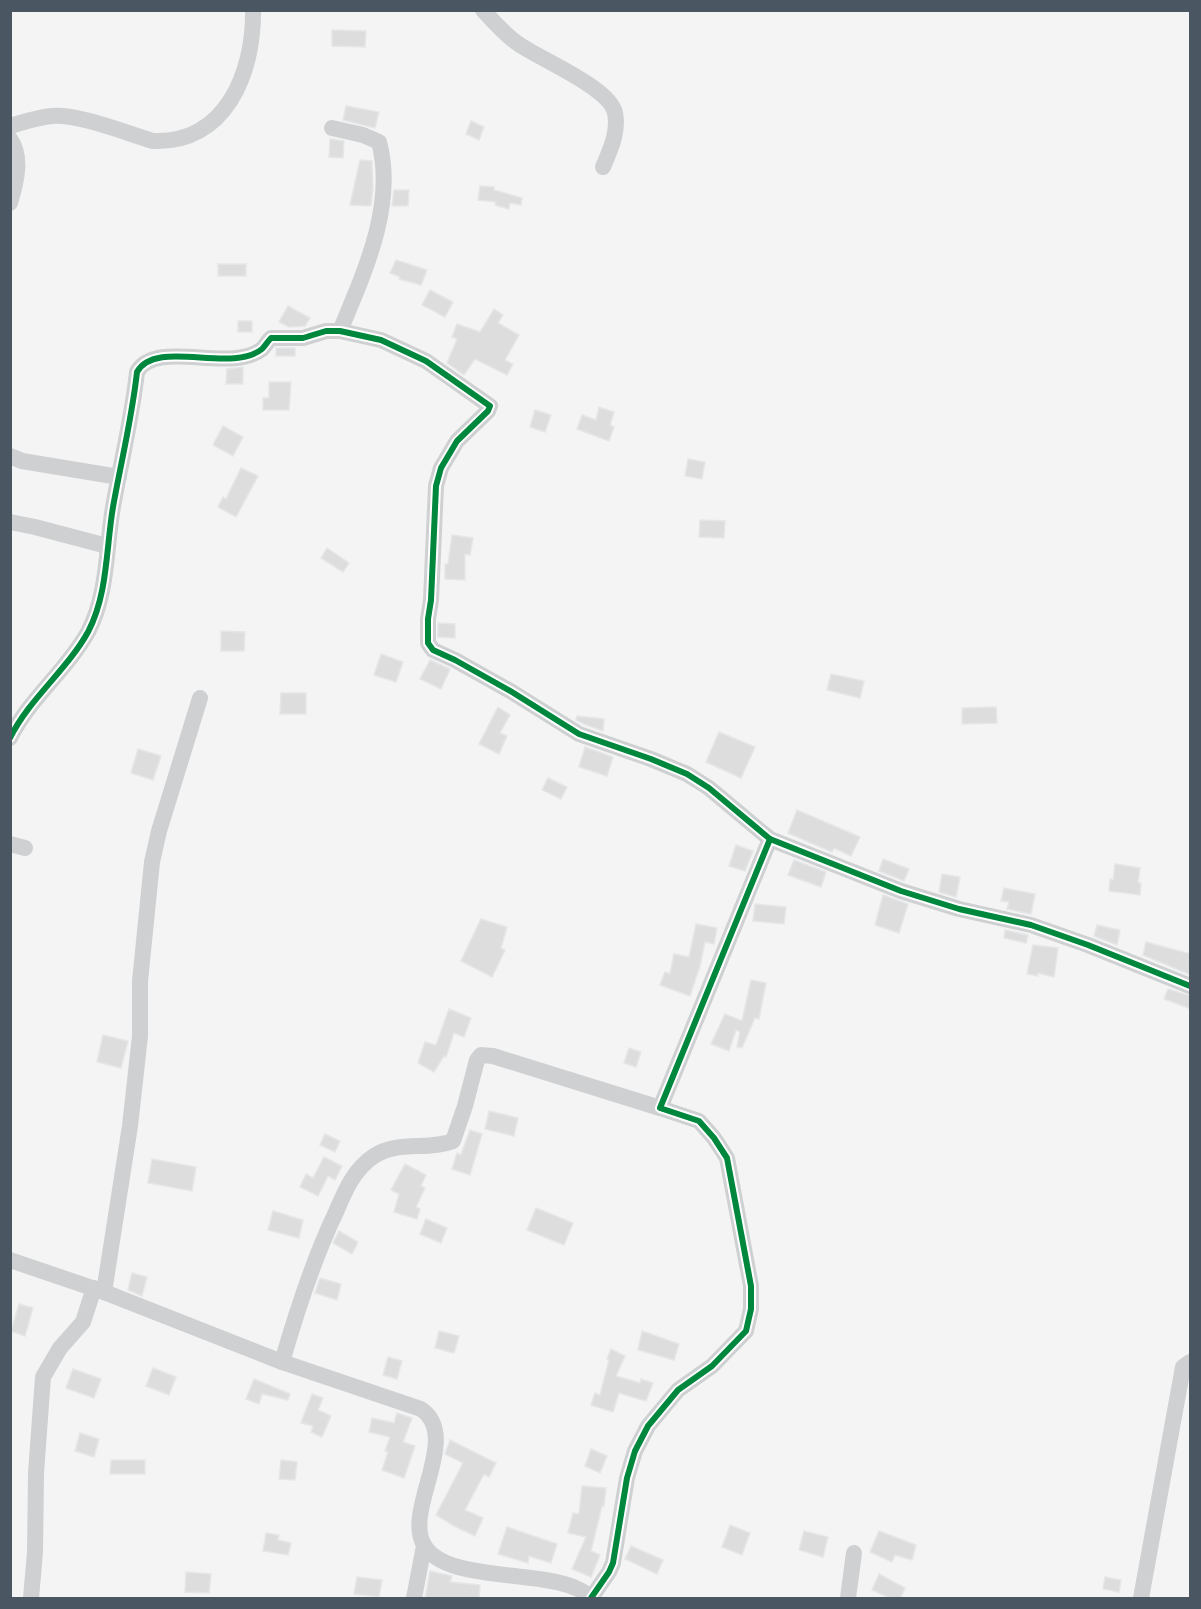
<svg xmlns="http://www.w3.org/2000/svg" width="1201" height="1609" font-family="'PT Sans',sans-serif">
	<style>
		.building { fill: #ddddde; stroke: #e5e6e7; stroke-width: 1.5 }
		.lines { fill: none; stroke-linecap: round; stroke-linejoin: round }
		.minor { stroke: #ced0d2; stroke-width: 16 }
		.cycleway-casing { stroke: #fff; stroke-width: 10 }
		.cycleway { stroke: #00873e; stroke-width: 6 }
	</style>
	<rect width="100%" height="100%" fill="#f4f4f4"/>
	<g class="building">
		<polygon points="332,30 366,31 365,47 332,46"/>
		<polygon points="346,106 379,112 375,128 343,120"/>
		<polygon points="471,121 484,127 479,140 466,134"/>
		<polygon points="330,139 344,141 343,158 329,157"/>
		<polygon points="360,160 372,161 373,189 371,205 369,206 350,205"/>
		<polygon points="480,186 494,187 494,190 522,198 521,205 510,203 509,209 495,205 496,202 478,200"/>
		<polygon points="394,190 409,190 408,206 392,206"/>
		<polygon points="396,260 427,270 421,285 399,279 400,277 390,273"/>
		<rect x="218" y="264" width="28" height="12"/>
		<polygon points="430,290 453,302 445,317 422,305"/>
		<polygon points="288,306 310,318 305,326 289,327 279,322"/>
		<polygon points="494,309 503,315 498,323 519,335 505,360 513,364 507,375 475,359 464,375 447,363 457,339 452,337 457,324 480,332"/>
		<rect x="238" y="321" width="14" height="11"/>
		<rect x="276" y="348" width="19" height="8"/>
		<polygon points="243,367 243,384 226,384 227,369"/>
		<polygon points="269,382 291,382 289,410 263,410 263,398 269,398"/>
		<polygon points="599,407 614,412 610,425 614,427 609,441 577,429 582,415 596,420"/>
		<polygon points="535,410 551,415 545,432 530,427"/>
		<polygon points="223,426 243,437 233,456 213,445"/>
		<polygon points="688,459 705,462 702,479 685,476"/>
		<polygon points="241,468 258,476 236,517 218,507 223,497 226,499"/>
		<polygon points="700,520 725,521 724,538 699,537"/>
		<polygon points="452,535 473,538 470,555 465,554 465,580 445,579 445,564 448,564"/>
		<polygon points="327,548 349,563 343,572 321,558"/>
		<polygon points="438,623 455,624 455,638 438,637"/>
		<polygon points="221,631 245,632 244,651 221,651"/>
		<polygon points="381,654 403,662 396,682 374,675"/>
		<polygon points="430,660 450,669 441,689 420,679"/>
		<polygon points="831,674 864,681 860,698 827,690"/>
		<polygon points="281,693 306,693 306,714 280,714"/>
		<polygon points="498,707 510,715 500,733 507,736 499,754 479,744"/>
		<polygon points="996,707 997,723 962,724 962,708"/>
		<polygon points="577,716 604,719 603,731 584,724 576,720"/>
		<polygon points="719,732 755,747 741,778 706,762"/>
		<polygon points="585,747 613,757 607,776 579,767"/>
		<polygon points="138,749 161,756 153,780 131,773"/>
		<polygon points="548,778 567,787 561,799 542,790"/>
		<polygon points="797,810 860,837 851,856 834,848 832,852 788,833"/>
		<polygon points="736,845 753,851 745,871 729,866"/>
		<polygon points="883,859 909,869 904,881 879,871"/>
		<polygon points="794,860 826,872 821,887 788,875"/>
		<polygon points="1115,864 1140,868 1138,883 1141,883 1140,895 1109,891 1110,879 1113,880"/>
		<polygon points="942,874 960,877 956,897 939,892"/>
		<polygon points="1004,888 1035,894 1031,914 1007,909 1009,902 1001,901"/>
		<polygon points="883,895 908,904 899,933 875,925"/>
		<polygon points="755,904 786,907 784,924 753,921"/>
		<polygon points="481,919 507,927 501,948 505,950 492,977 461,961"/>
		<polygon points="696,924 717,928 714,944 705,942 700,966 690,996 660,985 665,972 670,974 674,954 689,957"/>
		<polygon points="1097,925 1120,930 1117,945 1094,936"/>
		<polygon points="1005,930 1028,935 1026,943 1004,938"/>
		<polygon points="1146,942 1191,954 1191,975 1143,955"/>
		<polygon points="1033,945 1058,948 1054,977 1038,973 1038,976 1027,974"/>
		<polygon points="751,980 766,983 759,1019 755,1018 742,1048 737,1047 740,1032 736,1030 729,1051 711,1044 725,1014 742,1021"/>
		<polygon points="1168,989 1191,996 1191,1009 1164,999"/>
		<polygon points="449,1009 471,1018 464,1037 454,1033 446,1057 444,1056 434,1072 418,1063 425,1042 436,1045"/>
		<polygon points="103,1035 128,1041 121,1068 97,1062"/>
		<polygon points="629,1048 641,1052 636,1067 624,1063"/>
		<polygon points="489,1111 518,1118 514,1136 485,1129"/>
		<polygon points="470,1130 482,1134 470,1175 452,1169 457,1153 461,1155"/>
		<polygon points="325,1134 340,1141 335,1152 320,1145"/>
		<polygon points="324,1157 342,1166 335,1180 328,1176 318,1196 300,1187 306,1174 313,1178"/>
		<polygon points="152,1159 196,1167 192,1191 148,1183"/>
		<polygon points="405,1164 426,1175 421,1186 425,1188 416,1207 420,1209 417,1219 394,1212 399,1194 391,1190"/>
		<polygon points="536,1208 573,1223 564,1245 527,1230"/>
		<polygon points="273,1211 303,1220 299,1238 268,1230"/>
		<polygon points="426,1219 447,1228 441,1243 420,1234"/>
		<polygon points="339,1231 358,1242 352,1254 333,1243"/>
		<polygon points="132,1273 147,1277 142,1296 128,1290"/>
		<polygon points="320,1278 341,1284 337,1300 315,1293"/>
		<polygon points="19,1304 33,1308 25,1336 11,1331"/>
		<polygon points="439,1331 459,1336 454,1353 435,1348"/>
		<polygon points="642,1331 679,1344 674,1360 638,1350"/>
		<polygon points="611,1349 625,1356 616,1376 640,1383 641,1379 653,1383 646,1401 619,1393 613,1412 591,1405 595,1393 600,1395 609,1360 607,1359"/>
		<polygon points="388,1357 402,1361 397,1379 383,1375"/>
		<polygon points="153,1368 176,1377 169,1395 146,1386"/>
		<polygon points="73,1369 101,1379 94,1398 66,1388"/>
		<polygon points="254,1379 290,1394 288,1400 262,1394 259,1404 246,1399"/>
		<polygon points="312,1394 323,1398 318,1410 331,1416 322,1437 311,1432 313,1426 301,1423"/>
		<polygon points="397,1413 412,1418 403,1442 415,1446 404,1478 382,1470 388,1452 385,1451 390,1437 369,1432 372,1418 394,1423"/>
		<polygon points="80,1433 99,1439 94,1457 75,1451"/>
		<polygon points="450,1440 496,1463 489,1477 484,1474 465,1510 483,1518 475,1536 454,1526 436,1515 463,1463 445,1454"/>
		<polygon points="591,1449 607,1456 600,1473 585,1466"/>
		<polygon points="111,1460 145,1460 145,1474 110,1474"/>
		<polygon points="281,1460 297,1462 295,1480 279,1479"/>
		<polygon points="582,1486 606,1488 604,1506 602,1506 591,1551 600,1555 591,1577 572,1569 586,1537 568,1533 573,1513 579,1514"/>
		<polygon points="730,1525 750,1533 742,1555 722,1547"/>
		<polygon points="507,1527 557,1544 551,1563 529,1556 528,1563 498,1554"/>
		<polygon points="804,1531 828,1537 823,1557 799,1550"/>
		<polygon points="879,1531 916,1545 912,1560 895,1555 892,1562 870,1552"/>
		<polygon points="266,1533 279,1535 278,1540 291,1543 288,1555 263,1551"/>
		<polygon points="631,1546 663,1560 657,1574 625,1559"/>
		<polygon points="430,1571 452,1576 450,1582 480,1585 479,1599 425,1599"/>
		<polygon points="186,1572 211,1574 209,1593 185,1592"/>
		<polygon points="879,1574 905,1588 900,1599 892,1599 872,1590"/>
		<polygon points="357,1577 382,1580 379,1597 354,1594"/>
		<polygon points="1105,1577 1121,1580 1119,1592 1103,1589"/>
	</g>
	<g class="lines">
		<g class="minor">
			<path d="M 483,10 C 494,22 506,36 520,45 C 542,60 610,88 615,113 C 619,132 610,150 603,167"/>
			<path d="M 10,126 C 24,122 38,117 52,116 C 80,114 125,133 153,141 C 226,144 254,72 253,10"/>
			<path d="M 332,128 L 363,135 L 379,142 C 396,205 364,273 340,331"/>
			<path d="M 10,139 C 23,157 16,183 10,203"/>
			<polyline points="10,456 22,461 119,477"/>
			<polyline points="10,522 35,527 107,546"/>
			<path d="M 10,738 C 29,699 67,670 88,632 C 108,594 106,548 113,507 C 121,462 132,418 137,372 C 156,338 231,374 262,349 C 265,346 268,341 271,338 L 303,338 L 326,331 L 340,331 L 381,340 L 426,361 L 490,406 L 488,411 L 457,441 L 441,468 L 436,486 L 431,600 L 428,619 L 428,643 L 433,650 L 455,660 L 512,692 L 579,734 L 651,759 L 687,774 L 709,788 L 770,839"/>
			<polyline points="10,844 25,848"/>
			<path d="M 10,1260 L 104,1292 L 282,1362 L 421,1409 C 462,1437 403,1510 424,1545 C 448,1587 560,1565 591,1598"/>
			<polyline points="104,1292 130,1126 140,1036 140,981 152,862 159,831 200,698"/>
			<path d="M 282,1362 C 297,1310 313,1260 336,1212 C 345,1191 354,1169 374,1156 C 398,1140 428,1151 453,1141 L 465,1106 L 477,1060 L 481,1055 L 493,1056 L 660,1108"/>
			<polyline points="31,1598 35,1552 36,1473 43,1377 60,1348 83,1322 94,1288"/>
			<polyline points="414,1598 424,1546"/>
			<polyline points="591,1598 609,1572 613,1563 627,1478 635,1451 648,1426 678,1390 712,1366 746,1331 751,1309 751,1286 727,1158 714,1138 699,1121 660,1108 770,839 901,891 959,909 1031,925 1088,945 1190,986"/>
			<polyline points="848,1598 854,1553"/>
			<polyline points="1141,1598 1183,1367 1190,1362"/>
		</g>
		<g class="cycleway-casing">
			<g id="cycleway">
				<path d="M 10,738 C 29,699 67,670 88,632 C 108,594 106,548 113,507 C 121,462 132,418 137,372 C 156,338 231,374 262,349 C 265,346 268,341 271,338 L 303,338 L 326,331 L 340,331 L 381,340 L 426,361 L 490,406 L 488,411 L 457,441 L 441,468 L 436,486 L 431,600 L 428,619 L 428,643 L 433,650 L 455,660 L 512,692 L 579,734 L 651,759 L 687,774 L 709,788 L 770,839"/>
				<polyline points="591,1598 609,1572 613,1563 627,1478 635,1451 648,1426 678,1390 712,1366 746,1331 751,1309 751,1286 727,1158 714,1138 699,1121 660,1108 770,839 901,891 959,909 1031,925 1088,945 1190,986"/>
			</g>
		</g>
		<use href="#cycleway" class="cycleway"/>
	</g>
	<rect width="1201" height="1609" fill="none" stroke="#4a5661" stroke-width="24"/>
</svg>
